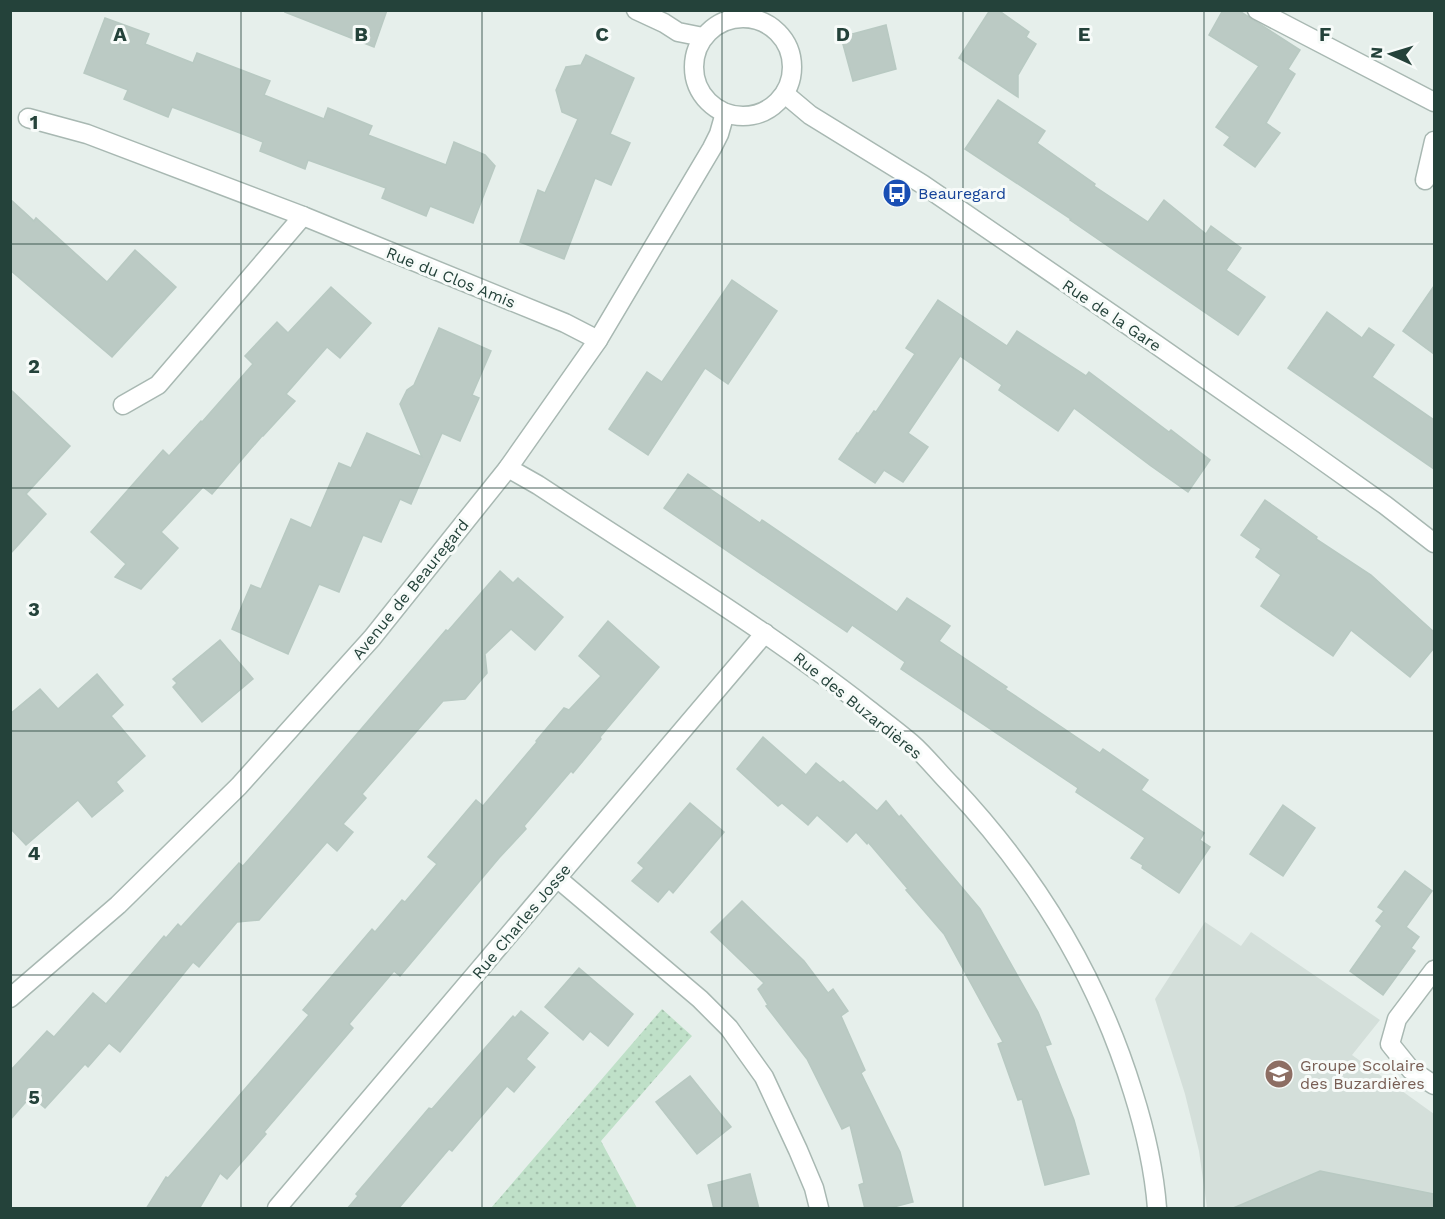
<svg xmlns="http://www.w3.org/2000/svg" width="1445" height="1219" font-family="'Work Sans',sans-serif">
	<style>
		.built { fill: #d4dfda }
		.park { fill: url(#park-dots) }
		.building { fill: #bbcac4; stroke: #b8c9c2; stroke-width: 1.5 }
		.lines { fill: none; stroke-linecap: round; stroke-linejoin: round }
		.minor-casing { stroke: #a8b8b2; stroke-width: 21 }
		.minor { stroke: #fff; stroke-width: 18 }
		.grid { fill: none; stroke: #24423a; stroke-width: 1.5; stroke-opacity: 0.55 }
		.labels { text-anchor: middle; stroke-width: 6; stroke-linejoin: round; paint-order: stroke }
		.transit-label { font-size: 16px; fill: #164399; stroke: #f7fbf9; text-anchor: start }
		.street-label { font-size: 16px; fill: #24423a; stroke: #f7fbf9 }
		.education-label { font-size: 16px; fill: #785e54; stroke: #f7fbf9; text-anchor: start }
		.grid-label { font-size: 20px; text-anchor: middle; font-weight: bold; fill: #24423a; stroke: #f7fbf9; stroke-width: 6; stroke-linejoin: round; paint-order: stroke }
	</style>
	<defs>
		<pattern id="park-dots" width="8" height="8" patternUnits="userSpaceOnUse" patternTransform="scale(1.5)"><rect width="8" height="8" fill="#bfe0c8"/><path d="M2 2h.1M6 6h.1" fill="none" stroke="#a4c1ad" stroke-width="1.8" stroke-linecap="round"/></pattern>
	</defs>
	<rect width="100%" height="100%" fill="#e6efeb"/>
	<polygon class="built" points="1205,922 1241,946 1251,932 1380,1020 1352,1055 1434,1114 1434,1208 1207,1208 1199,1151 1185,1094 1155,999"/>
	<polygon class="park" points="662,1009 692,1036 601,1141 637,1208 491,1208"/>
	<g class="building">
		<polygon points="286,10 387,10 374,47 285,12"/>
		<polygon points="990,10 998,10 1029,32 1026,37 1036,44 1018,75 1018,97 959,58"/>
		<polygon points="1223,10 1238,10 1300,50 1288,69 1295,74 1266,123 1280,133 1255,167 1224,145 1230,137 1216,127 1259,66 1209,35"/>
		<polygon points="105,18 149,34 145,44 193,63 197,53 270,81 264,95 324,119 328,108 372,126 368,135 446,165 454,142 485,155 495,166 473,223 430,206 426,216 382,198 386,188 308,160 305,169 260,151 263,142 172,107 168,117 124,99 128,90 84,73"/>
		<polygon points="886,25 896,69 853,81 841,37"/>
		<polygon points="586,55 634,78 610,134 630,143 611,185 595,178 564,259 520,242 538,190 545,193 578,119 562,112 556,90 566,67 581,65"/>
		<polygon points="998,100 1045,131 1037,143 1095,184 1094,186 1148,222 1164,200 1206,234 1211,226 1241,248 1226,270 1265,297 1238,335 1070,220 1071,219 965,149"/>
		<polygon points="10,199 34,221 36,218 107,282 135,250 176,287 112,357 10,270"/>
		<polygon points="732,280 777,311 728,384 705,368 648,455 609,429 647,372 662,382"/>
		<polygon points="1434,286 1434,354 1403,331"/>
		<polygon points="331,287 371,323 340,358 327,347 286,394 295,401 263,436 262,436 212,494 203,487 161,532 178,548 141,589 115,577 126,564 91,532 163,450 169,456 201,421 202,422 253,364 245,356 277,322 288,333"/>
		<polygon points="938,300 1007,346 1017,331 1086,376 1089,372 1169,432 1171,430 1210,460 1188,492 1151,466 1074,408 1058,431 999,390 1002,385 960,356 908,433 928,447 903,482 884,470 875,483 839,459 857,433 858,434 874,411 876,412 915,354 906,348"/>
		<polygon points="1327,312 1362,338 1369,328 1394,345 1372,377 1434,420 1434,469 1288,368"/>
		<polygon points="439,328 491,351 472,395 479,398 460,441 442,433 411,504 400,499 381,542 363,535 339,592 319,584 288,654 232,629 251,585 261,589 291,519 311,528 339,463 351,468 367,433 422,457 400,404 407,390 414,385"/>
		<polygon points="10,389 70,446 26,494 46,514 10,554"/>
		<polygon points="688,474 760,523 762,520 897,612 907,598 950,626 939,641 1007,687 1005,689 1100,753 1103,749 1148,780 1141,790 1204,833 1200,840 1210,847 1179,893 1142,868 1143,865 1131,858 1145,838 1076,792 1078,788 901,669 905,662 852,625 847,632 664,508"/>
		<polygon points="1265,500 1317,537 1316,539 1371,575 1434,632 1434,648 1410,677 1351,630 1333,656 1261,606 1281,575 1256,557 1261,549 1241,535"/>
		<polygon points="500,571 513,583 518,578 563,617 535,650 511,629 485,654 487,673 465,699 443,701 362,794 366,798 343,824 353,832 337,851 327,842 259,920 237,922 199,967 193,962 120,1052 109,1043 88,1067 85,1064 45,1108 31,1096 10,1120 10,1071 47,1031 54,1037 93,993 106,1004 164,936 166,938 178,924 181,927 239,863 243,866 291,811 446,630 448,631"/>
		<polygon points="608,621 659,667 600,737 601,739 573,773 571,771 524,826 526,829 499,858 400,976 394,971 349,1024 353,1028 264,1132 266,1134 227,1179 220,1173 199,1209 146,1209 166,1177 168,1178 309,1015 303,1010 372,929 375,932 402,900 405,902 437,864 428,857 476,800 483,806 537,742 536,741 564,708 569,710 601,676 579,656"/>
		<polygon points="220,640 253,679 202,722 173,687 177,683 173,679"/>
		<polygon points="97,674 123,705 111,716 145,756 116,782 123,791 92,817 78,800 26,845 10,828 10,714 40,689 58,709"/>
		<polygon points="763,737 806,775 816,763 840,783 843,781 877,811 886,801 899,817 901,815 980,909 1038,1012 1051,1044 1045,1046 1074,1120 1089,1174 1045,1185 1022,1099 1018,1100 998,1044 1003,1042 944,934 906,890 908,889 868,842 867,844 856,832 847,842 817,815 808,825 782,803 778,806 737,769"/>
		<polygon points="690,803 724,832 673,893 669,889 658,902 632,881 644,868 638,863"/>
		<polygon points="1283,805 1315,828 1283,876 1250,854"/>
		<polygon points="1405,871 1432,891 1406,927 1419,937 1411,948 1415,951 1383,995 1350,971 1382,926 1376,921 1384,911 1378,907"/>
		<polygon points="742,901 804,961 828,993 833,989 848,1011 841,1016 865,1070 861,1073 900,1152 913,1202 886,1209 865,1209 859,1185 864,1183 850,1125 842,1129 807,1059 766,1006 768,1005 758,989 764,983 711,932"/>
		<polygon points="579,968 633,1014 608,1046 590,1031 583,1040 545,1007"/>
		<polygon points="521,1011 548,1033 526,1059 535,1067 514,1092 507,1086 452,1151 449,1149 398,1209 347,1209 358,1196 356,1194 429,1108 432,1109 513,1016 515,1018"/>
		<polygon points="690,1076 731,1127 697,1154 656,1102"/>
		<polygon points="1320,1171 1434,1194 1434,1209 1231,1209"/>
		<polygon points="750,1174 759,1209 714,1209 708,1185"/>
	</g>
	<g class="lines">
		<g class="minor-casing">
			<g id="minor">
				<polyline points="636,10 664,23 678,32 703,37"/>
				<polyline points="1257,10 1434,102"/>
				<circle cx="743" cy="67" r="49"/>
				<polyline points="785,94 810,115 922,184 1157,345 1299,444 1385,505 1434,543"/>
				<polyline points="28,118 87,134 303,216 565,323 598,340"/>
				<polyline points="1425,180 1434,141"/>
				<polyline points="123,405 158,385 303,216"/>
				<path d="M 508,468 L 538,485 C 649,558 763,627 868,709 C 882,720 897,731 911,743 C 926,756 938,772 952,786 C 1036,875 1097,975 1133,1092 C 1145,1130 1154,1169 1157,1208"/>
				<polyline points="557,878 700,999 729,1028 764,1077 798,1150 814,1188 819,1208"/>
				<polyline points="10,998 118,905 239,786 372,638 508,468 598,340 712,148 719,134 725,113"/>
				<polyline points="1434,1085 1411,1070 1390,1044 1397,1019 1434,970"/>
				<polyline points="277,1208 765,633"/>
			</g>
		</g>
		<use href="#minor" class="minor"/>
	</g>
	<path class="grid" d="M 241,10 L 241,1208M 482,10 L 482,1208M 722,10 L 722,1208M 963,10 L 963,1208M 1204,10 L 1204,1208M 10,244 L 1434,244M 10,488 L 1434,488M 10,731 L 1434,731M 10,975 L 1434,975"/>
	<defs>
		<g id="bus-disc" transform="scale(1.5)"><circle r="9.5" fill="#1a4fb4" stroke="#f7fbf9"/><path d="M-5-6H5V4H4V6H2V4H-2V6H-4V4H-5ZM-3.5-4V0h7V-4ZM-3.5 1.2v1.5H-2V1.2ZM2 1.2v1.5H3.5V1.2Z" fill="#fff"/></g>
		<g id="school-disc" transform="scale(1.5)"><circle r="9.5" fill="#8d6e63" stroke="#f7fbf9"/><path d="M0-5L7-2L0 1L-7-2ZM-4 1L0 2.5L4 1V4Q0 6-4 4Z" fill="#fff"/></g>
	</defs>
	<g fill-rule="evenodd">
		<use href="#bus-disc" x="897" y="193"/>
		<use href="#school-disc" x="1279" y="1074"/>
	</g>
	<g class="labels">
		<g class="transit-label">
			<text x="918" y="199">Beauregard</text>
		</g>
		<g class="street-label">
			<text transform="translate(451 277) rotate(22)" y="6">Rue du Clos Amis</text>
			<text transform="translate(1112 315) rotate(34)" y="6">Rue de la Gare</text>
			<text transform="translate(410 589) rotate(-51)" y="6">Avenue de Beauregard</text>
			<text transform="translate(858 705) rotate(39)" y="6">Rue des Buzardières</text>
			<text transform="translate(521 921) rotate(-50)" y="6">Rue Charles Josse</text>
		</g>
		<g class="education-label">
			<text x="1300" y="1071">Groupe Scolaire<tspan x="1300" dy="18">des Buzardières</tspan></text>
		</g>
	</g>
	<g class="grid-label">
		<text x="120" y="41">A</text>
		<text x="361" y="41">B</text>
		<text x="602" y="41">C</text>
		<text x="843" y="41">D</text>
		<text x="1084" y="41">E</text>
		<text x="1325" y="41">F</text>
		<text x="34" y="129">1</text>
		<text x="34" y="373">2</text>
		<text x="34" y="616">3</text>
		<text x="34" y="860">4</text>
		<text x="34" y="1104">5</text>
	</g>
	<rect width="1445" height="1219" fill="none" stroke="#24423a" stroke-width="24"/>
	<g transform="translate(1391 54) rotate(274)" stroke="#f7fbf9" stroke-width="4.5" paint-order="stroke">
	<path d="M0-4.5L10 22L0 15L-10 22Z" fill="#24423a"/>
	<text y="-9" font-size="16" font-weight="bold" text-anchor="middle" fill="#24423a">N</text>
	</g>
</svg>
